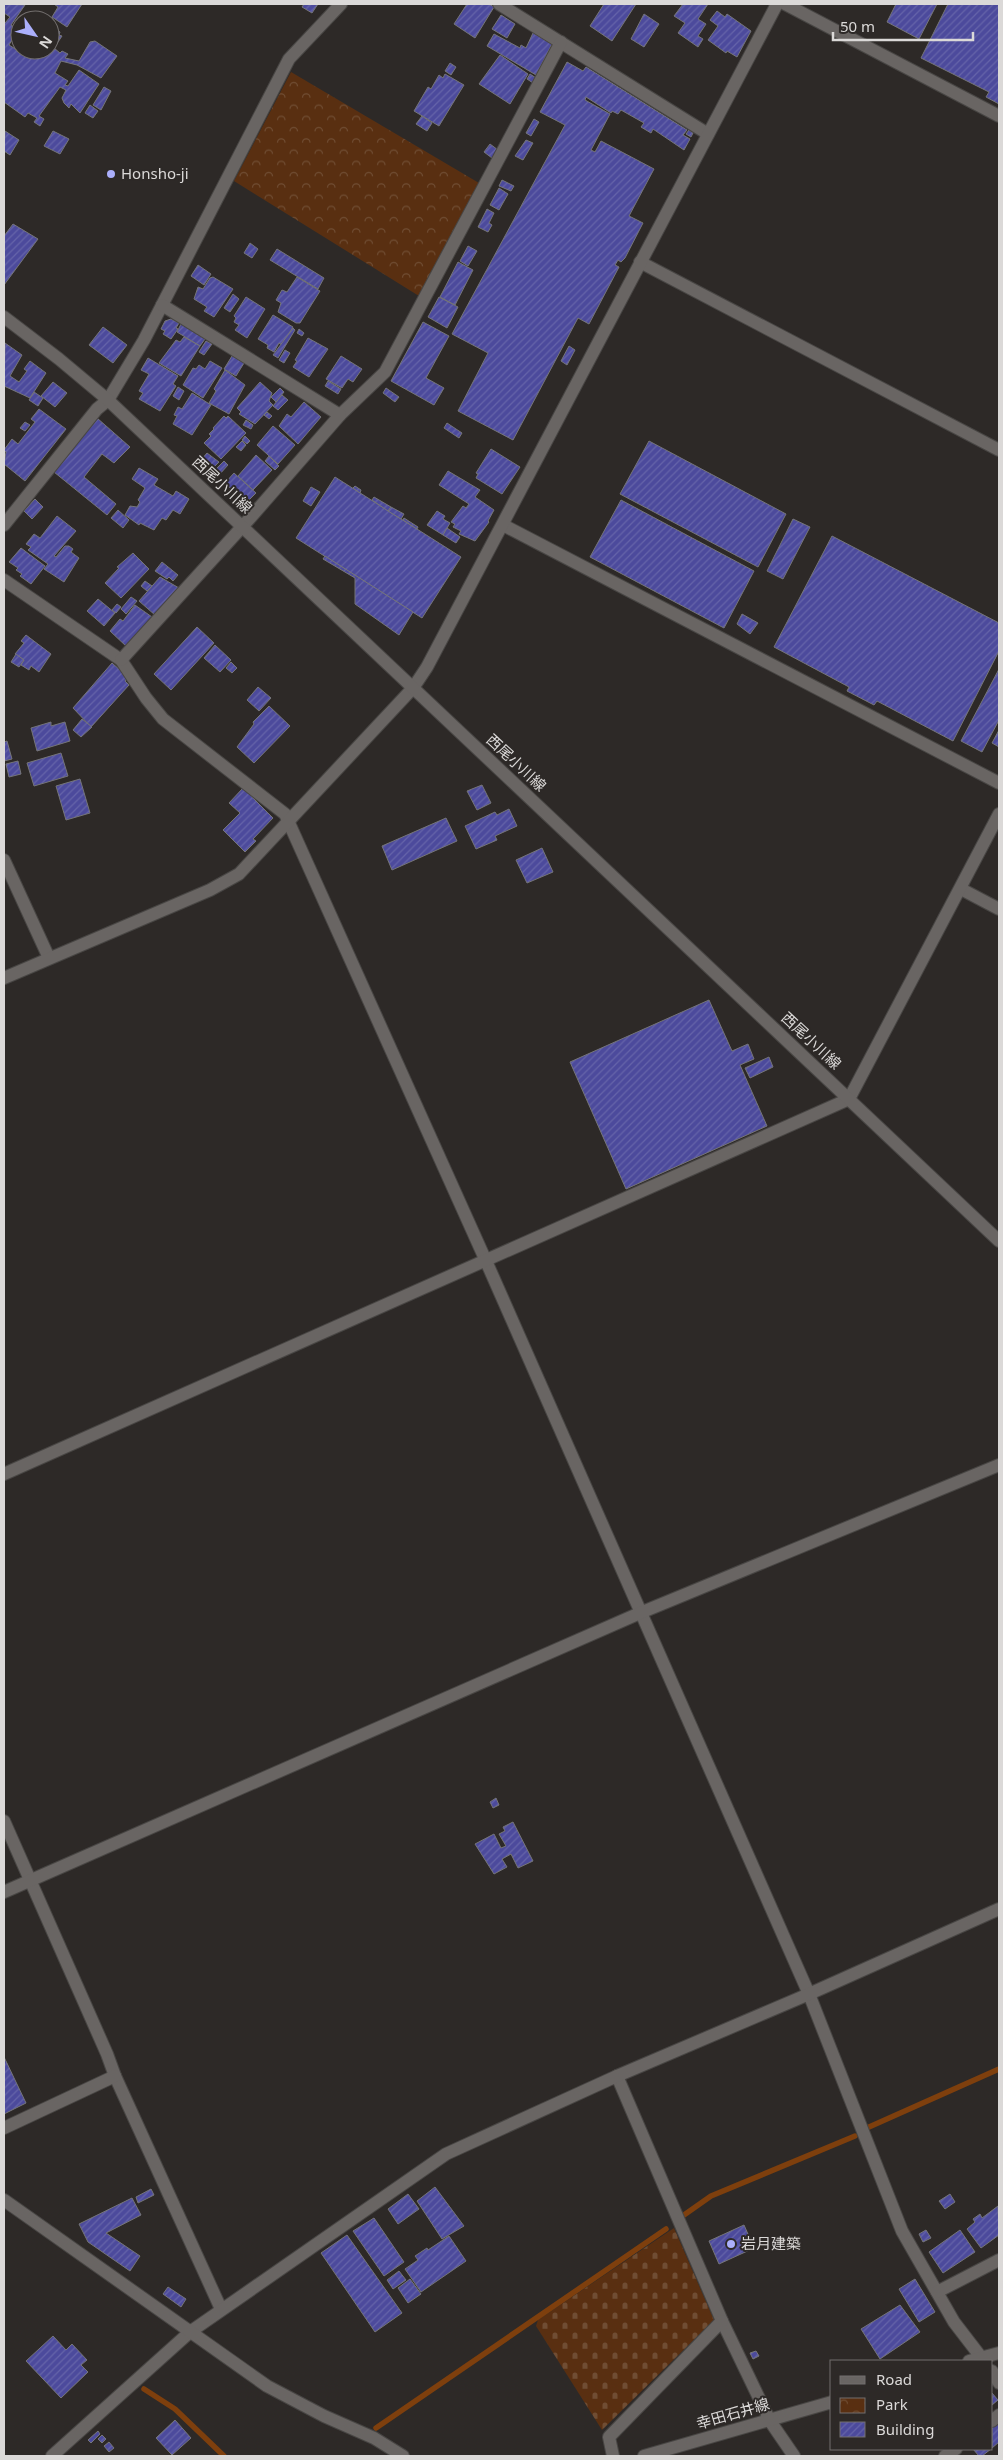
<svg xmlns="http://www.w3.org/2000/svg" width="1003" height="2460" font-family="'Noto Sans','Noto Sans JP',sans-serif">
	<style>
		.cemetery { fill: url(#cemetery-stones) }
		.park { fill: url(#park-crowns) }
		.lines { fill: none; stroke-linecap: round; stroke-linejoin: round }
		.stream { stroke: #7e3f0d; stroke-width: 5.5 }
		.building { fill: url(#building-hatch); stroke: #757579 }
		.minor-casing { stroke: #484644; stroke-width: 14 }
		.tertiary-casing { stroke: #484644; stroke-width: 14 }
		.secondary-casing { stroke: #484644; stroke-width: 14 }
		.minor { stroke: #696563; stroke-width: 12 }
		.tertiary { stroke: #696563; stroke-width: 12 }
		.secondary { stroke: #696563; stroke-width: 12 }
		.poi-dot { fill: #abaffb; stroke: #2d2927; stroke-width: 2 }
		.labels { text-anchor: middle; stroke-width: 4; stroke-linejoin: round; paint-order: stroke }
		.poi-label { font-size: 15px; fill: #dbd9d8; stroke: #2d2927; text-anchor: start }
		.street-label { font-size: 15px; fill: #dbd9d8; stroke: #2d2927 }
	</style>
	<defs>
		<pattern id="cemetery-stones" width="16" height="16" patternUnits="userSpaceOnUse" patternTransform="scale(1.25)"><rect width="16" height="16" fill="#592f11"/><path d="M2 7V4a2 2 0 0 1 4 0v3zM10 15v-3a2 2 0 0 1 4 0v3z" fill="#704d33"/></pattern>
		<pattern id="park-crowns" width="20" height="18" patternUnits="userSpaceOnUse" patternTransform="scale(1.25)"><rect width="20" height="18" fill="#592f11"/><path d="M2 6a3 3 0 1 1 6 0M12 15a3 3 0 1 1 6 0" fill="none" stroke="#704d33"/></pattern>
		<pattern id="building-hatch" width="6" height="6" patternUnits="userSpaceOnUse" patternTransform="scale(1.25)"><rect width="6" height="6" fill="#4c4a9c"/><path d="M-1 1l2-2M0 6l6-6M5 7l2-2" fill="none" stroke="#6564a9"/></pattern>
	</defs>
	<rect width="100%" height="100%" fill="#2d2927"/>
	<polygon class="cemetery" points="674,2228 714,2320 602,2430 536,2326 538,2320"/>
	<polygon class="park" points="291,72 479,183 419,296 234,181"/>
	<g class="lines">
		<g class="stream">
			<polyline points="869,2127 999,2069"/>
			<polyline points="684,2215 711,2196 855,2136"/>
			<polyline points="144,2389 175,2409 224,2456"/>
			<polyline points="376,2428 666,2229"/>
		</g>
	</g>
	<g class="building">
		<polygon points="4,4 25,5 11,25 18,30 9,45 22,53 24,50 50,50 50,26 60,32 59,35 62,36 54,48 60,53 62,51 68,54 65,58 79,61 90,42 95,41 117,56 101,78 77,65 61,61 55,73 68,81 65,85 68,86 79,70 99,84 80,113 71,104 69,108 64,103 62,98 66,90 60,87 39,116 44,119 40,126 34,122 37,118 28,113 25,117 4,102 4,22 5,23 10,17 4,13"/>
		<polygon points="54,4 82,4 67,27 52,17 58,7"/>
		<polygon points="304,4 318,4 312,13 302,7"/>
		<polygon points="467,4 489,4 494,7 475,38 454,24"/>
		<polygon points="604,4 636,4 612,41 590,26"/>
		<polygon points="683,4 708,4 698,19 706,24 698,36 703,39 698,47 678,33 685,23 674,16"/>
		<polygon points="896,4 937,4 919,39 887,22"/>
		<polygon points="948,4 999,4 999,104 986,97 989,92 921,58"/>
		<polygon points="717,11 725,17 727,14 751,31 737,57 727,51 726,53 708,40 718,26 710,20"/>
		<polygon points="644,14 659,24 644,47 631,39"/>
		<polygon points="501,15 515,24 507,38 492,29"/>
		<polygon points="533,33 552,44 536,75 487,46 494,34 520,48 521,45 526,48"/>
		<polygon points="500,55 528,74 510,104 479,84"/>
		<polygon points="567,62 583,71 586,67 687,130 683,135 690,139 684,150 653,129 651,133 641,127 644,123 621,110 618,114 612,111 611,113 586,97 585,100 610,114 591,150 595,152 601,141 654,169 629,216 643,223 625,258 621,262 618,260 615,265 619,267 589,324 578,318 513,440 458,411 488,353 452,334 565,125 540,112"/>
		<polygon points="450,63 456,67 451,75 445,71"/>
		<polygon points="445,74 464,85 439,126 414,111 428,87 431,89 439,75 443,78"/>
		<polygon points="530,74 536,78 533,83 527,79"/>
		<polygon points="104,87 111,91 101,110 93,105"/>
		<polygon points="90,105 98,111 93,118 85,113"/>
		<polygon points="422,116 432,123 427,131 416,124"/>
		<polygon points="534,119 539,122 531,136 526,133"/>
		<polygon points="689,130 693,133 691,137 686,134"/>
		<polygon points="5,131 19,140 10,155 4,151"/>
		<polygon points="53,131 69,139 60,154 44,146"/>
		<polygon points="526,140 533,143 523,160 515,156"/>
		<polygon points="490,144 498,150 492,158 484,152"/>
		<polygon points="502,180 514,186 511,191 499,186"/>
		<polygon points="499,188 508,194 499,210 490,205"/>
		<polygon points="487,209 494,213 489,223 492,225 488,232 478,227"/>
		<polygon points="13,224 38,239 4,285 4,236"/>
		<polygon points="250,243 258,249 252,258 244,253"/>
		<polygon points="468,246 477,251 468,266 460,261"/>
		<polygon points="277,249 324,278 318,289 270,260"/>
		<polygon points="458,262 473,270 455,305 440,297"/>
		<polygon points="198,265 211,274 204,285 191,276"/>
		<polygon points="213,277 233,289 214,317 204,311 207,307 194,299 198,287 203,289 210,278"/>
		<polygon points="297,277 320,291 300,323 296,323 278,312 281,303 276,300 282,290 287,292"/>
		<polygon points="233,294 239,299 230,312 224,308"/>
		<polygon points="246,297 265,309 247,338 235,330 239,325 234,322 236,318 234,316"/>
		<polygon points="439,297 458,307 447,328 428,317"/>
		<polygon points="273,315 293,327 282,345 279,343 274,352 267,348 268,345 258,339"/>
		<polygon points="171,319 179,323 176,328 178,329 171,339 163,334 165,331 161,329 165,321"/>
		<polygon points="423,322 449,336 426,378 444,388 434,405 391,381"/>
		<polygon points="181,324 205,339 200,346 177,332"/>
		<polygon points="103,327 127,345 113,363 89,345"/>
		<polygon points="293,328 295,330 278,358 273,355"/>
		<polygon points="299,329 304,333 302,336 297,333"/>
		<polygon points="184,337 200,346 181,376 159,363 176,340 180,342"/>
		<polygon points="308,338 328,349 309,377 293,367 297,361 295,360"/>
		<polygon points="206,341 212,344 204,355 199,352"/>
		<polygon points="5,343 22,355 10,376 19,382 27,371 24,369 30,361 46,373 30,398 4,386"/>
		<polygon points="569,346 575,350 567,365 561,361"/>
		<polygon points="285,350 290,353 284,363 279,360"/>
		<polygon points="232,356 244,363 236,376 224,369"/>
		<polygon points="341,356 362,369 353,382 348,379 342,388 326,379"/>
		<polygon points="148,358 178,376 173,384 176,386 160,411 139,399 143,393 139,391 149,374 141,370"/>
		<polygon points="210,361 222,368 203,398 183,385 193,368 196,369 199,365 205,369"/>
		<polygon points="225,370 245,385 229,414 209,403 216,391 214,389"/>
		<polygon points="328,381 341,389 338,394 325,386"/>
		<polygon points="53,382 67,393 55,407 41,396"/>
		<polygon points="260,382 272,393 269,401 273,405 255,424 239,414 241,412 237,408"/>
		<polygon points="178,387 184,391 179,400 173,396"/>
		<polygon points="280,388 284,392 276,402 271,397"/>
		<polygon points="386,388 399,397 395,402 383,393"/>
		<polygon points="34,392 43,398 38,406 29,400"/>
		<polygon points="192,393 211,405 192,435 173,424 177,416 174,415 178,407 182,409"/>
		<polygon points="282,395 288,400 278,410 273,406"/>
		<polygon points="304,402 321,417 298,444 279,426 287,414 291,417"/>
		<polygon points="39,409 66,429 25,481 4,464 6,452 4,450 12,439 18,444 35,422 31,419"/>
		<polygon points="267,412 272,416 269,419 264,415"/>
		<polygon points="224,416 226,418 228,416 246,433 221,459 204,443 211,436 209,434 214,429 213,428"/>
		<polygon points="97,418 130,447 114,463 102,454 84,477 116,504 107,515 54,472"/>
		<polygon points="246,420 253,425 251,429 243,425"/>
		<polygon points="25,422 30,425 25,431 20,428"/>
		<polygon points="447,423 462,433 459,438 444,428"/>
		<polygon points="273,426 295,445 278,464 257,445"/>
		<polygon points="245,436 250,441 247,444 242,440"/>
		<polygon points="242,441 246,445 241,451 236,447"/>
		<polygon points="649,441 786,514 758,567 620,494"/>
		<polygon points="491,449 520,467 502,494 476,478 478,474 476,473"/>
		<polygon points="207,453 219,462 211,470 201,460"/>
		<polygon points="256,455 272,470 253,490 238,476"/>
		<polygon points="269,456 279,466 275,470 265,461"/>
		<polygon points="224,461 228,465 219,475 214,471"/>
		<polygon points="139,468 158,479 154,485 173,496 176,491 189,499 180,514 173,510 166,520 162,518 154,530 140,523 139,525 125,515 130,506 137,507 140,502 138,500 145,488 132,479"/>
		<polygon points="448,471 480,490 475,497 494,510 488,521 489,522 475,541 459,534 461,531 453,527 455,524 451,522 463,506 466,508 469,504 439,485"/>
		<polygon points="234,473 256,493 246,503 225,483"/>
		<polygon points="335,477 461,557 422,618 296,538"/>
		<polygon points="355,486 361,490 360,493 353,488"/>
		<polygon points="311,487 320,492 311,506 303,501"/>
		<polygon points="374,497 391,507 388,511 372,500"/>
		<polygon points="35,499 43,507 32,519 24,511"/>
		<polygon points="621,500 754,571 724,628 590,557"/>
		<polygon points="391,507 404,514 401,519 388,511"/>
		<polygon points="118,510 129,520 123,528 111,518"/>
		<polygon points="437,511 445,516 443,519 450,523 443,535 427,525"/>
		<polygon points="57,516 76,531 54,556 56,557 65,546 69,546 73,549 71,552 79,558 64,582 44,569 48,564 28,550 31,547 26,544 34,534 40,538"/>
		<polygon points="404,518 418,527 417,529 403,520"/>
		<polygon points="793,519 810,527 783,579 767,571"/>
		<polygon points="447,528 460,537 456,543 443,535"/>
		<polygon points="832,536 999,623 999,651 953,741 877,701 874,705 847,691 849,687 774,647"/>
		<polygon points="21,548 45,566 31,584 20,576 22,574 16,570 18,568 9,562"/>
		<polygon points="133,553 149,569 121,598 105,583 119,568 117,567"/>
		<polygon points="325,556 413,612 399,635 355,604 355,578 323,559"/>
		<polygon points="162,562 178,575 173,581 169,577 167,579 155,571"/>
		<polygon points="160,577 179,588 155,615 139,601"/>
		<polygon points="145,581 152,586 147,591 141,586"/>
		<polygon points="131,597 137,601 126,614 121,609"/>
		<polygon points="98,599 115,613 104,626 87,611"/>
		<polygon points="117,604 121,607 116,613 112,610"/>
		<polygon points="135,605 152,617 127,647 110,631 120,619 123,621"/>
		<polygon points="742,614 758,623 750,634 737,624"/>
		<polygon points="197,627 214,643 171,690 154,674"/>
		<polygon points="26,635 51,654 39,672 31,666 29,670 21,665 24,660 15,654 24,643 21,641"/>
		<polygon points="215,645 231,660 220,672 204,658"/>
		<polygon points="16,654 24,660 19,667 11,662"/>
		<polygon points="231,662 237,668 232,673 226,668"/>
		<polygon points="112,663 128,677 125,681 129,685 91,727 73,708"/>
		<polygon points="999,669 999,720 982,752 961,741"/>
		<polygon points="258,687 271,698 259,711 247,700"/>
		<polygon points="269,706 290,726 254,763 237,747 254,724 253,722"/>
		<polygon points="82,719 92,727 81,737 73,730"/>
		<polygon points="51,722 51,726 65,722 70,741 37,751 31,728"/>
		<polygon points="999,730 999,747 992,743"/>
		<polygon points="7,741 12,759 4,761 4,742"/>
		<polygon points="61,753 68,776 34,786 27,763"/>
		<polygon points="18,761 21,774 9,777 6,764"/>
		<polygon points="80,779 90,813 66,820 56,786"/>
		<polygon points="482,785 491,803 477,810 467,791"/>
		<polygon points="243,788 273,818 253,839 256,841 245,852 223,830 240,813 229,803"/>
		<polygon points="509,809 517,826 495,836 497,840 476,849 465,826 495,812 497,815"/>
		<polygon points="446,818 457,841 392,870 382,846"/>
		<polygon points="542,848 553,872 527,883 516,860"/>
		<polygon points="709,1000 732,1051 748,1044 754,1059 740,1065 767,1126 626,1189 570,1062"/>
		<polygon points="769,1057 773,1067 750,1078 745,1068"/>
		<polygon points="496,1798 499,1805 493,1808 490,1802"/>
		<polygon points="513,1822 533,1861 518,1868 511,1854 502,1859 507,1867 494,1874 475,1844 494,1834 501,1848 506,1846 499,1834 505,1831 503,1827"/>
		<polygon points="4,2057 26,2103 4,2114"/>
		<polygon points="435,2187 464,2226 442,2239 417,2201"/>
		<polygon points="151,2189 154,2195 138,2203 136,2197"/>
		<polygon points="408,2194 419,2209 398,2224 388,2209"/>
		<polygon points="950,2194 955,2202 945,2209 939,2201"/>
		<polygon points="132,2198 141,2215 106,2233 140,2256 130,2271 88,2242 79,2224"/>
		<polygon points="998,2206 999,2235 981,2248 967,2229 975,2222 973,2219 980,2214 982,2218"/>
		<polygon points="374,2218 404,2262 384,2276 353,2231"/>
		<polygon points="744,2225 754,2248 719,2264 709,2241"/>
		<polygon points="926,2230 931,2238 923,2242 919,2234"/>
		<polygon points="960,2230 975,2252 943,2273 929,2252"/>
		<polygon points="347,2235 402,2313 375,2332 321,2253"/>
		<polygon points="449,2236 466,2261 421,2292 405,2269 418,2260 415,2256 427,2248 428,2250"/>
		<polygon points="399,2271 406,2280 393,2289 387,2280"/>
		<polygon points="410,2279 421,2294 408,2303 398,2288"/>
		<polygon points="915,2279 935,2312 919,2322 899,2289"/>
		<polygon points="168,2287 186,2299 181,2307 163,2294"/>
		<polygon points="900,2305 920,2332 880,2359 861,2329"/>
		<polygon points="53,2336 66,2350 72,2344 87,2360 81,2365 88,2372 61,2398 26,2361"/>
		<polygon points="756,2351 759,2356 753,2359 750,2353"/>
		<polygon points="992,2393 998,2400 992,2405"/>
		<polygon points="175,2420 191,2438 172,2455 156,2438"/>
		<polygon points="999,2421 999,2442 992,2448 992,2427"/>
		<polygon points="98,2431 100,2434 91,2443 88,2440"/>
		<polygon points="102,2435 106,2439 102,2443 98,2439"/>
		<polygon points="109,2442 114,2448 109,2452 104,2446"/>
		<polygon points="973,2449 991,2449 982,2456 979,2456"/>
	</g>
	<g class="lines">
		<g class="minor-casing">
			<g id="minor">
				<polyline points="499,4 708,134"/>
				<polyline points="785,4 999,116"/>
				<polyline points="640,262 999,450"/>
				<polyline points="340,415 385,372 561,42"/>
				<polyline points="4,525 97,409 108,400 144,340 289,59 341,4"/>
				<polyline points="503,525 999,783"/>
				<polyline points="4,580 121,660 146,698 163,719 285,814 486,1261 809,1994 902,2231 954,2322 984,2361"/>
				<polyline points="121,660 251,517 340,415 162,305"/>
				<polyline points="4,860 49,958"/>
				<polyline points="961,889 999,909"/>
				<polyline points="4,978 210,890 239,874 413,688 427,667 777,4"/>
				<polyline points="4,1474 849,1099 999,814"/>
				<polyline points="4,1821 107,2054 115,2076 221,2309"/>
				<polyline points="4,1892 640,1613 999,1465"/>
				<polyline points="617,2076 722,2321 770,2421 794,2456"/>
				<polyline points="4,2128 115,2076"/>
				<polyline points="937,2292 999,2260"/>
				<polyline points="992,2371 999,2383"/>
				<polyline points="992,2421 999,2415"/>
				<polyline points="52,2456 190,2332 446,2154 617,2076 809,1994 999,1909"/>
				<polyline points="613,2456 609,2437 722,2321"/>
				<polyline points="945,2456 956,2449"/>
			</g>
		</g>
		<g class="tertiary-casing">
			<polyline id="tertiary" points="4,2200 267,2386 324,2416 374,2438 403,2456"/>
		</g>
		<g class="secondary-casing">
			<g id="secondary">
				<polyline points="4,317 59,359 108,400 999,1241"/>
				<polyline points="969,2361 999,2353"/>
				<polyline points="644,2456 832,2402"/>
			</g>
		</g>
		<use href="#minor" class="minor"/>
		<use href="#tertiary" class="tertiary"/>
		<use href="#secondary" class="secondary"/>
	</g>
	<g class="poi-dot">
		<circle cx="111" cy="174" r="5"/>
		<circle cx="731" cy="2244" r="5"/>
	</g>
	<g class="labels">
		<g class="poi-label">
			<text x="121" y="179">Honsho-ji</text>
			<text x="741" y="2249">岩月建築</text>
		</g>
		<g class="street-label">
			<text transform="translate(222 485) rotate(43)" y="5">西尾小川線</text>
			<text transform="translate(516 763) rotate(43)" y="5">西尾小川線</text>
			<text transform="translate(811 1041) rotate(43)" y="5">西尾小川線</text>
			<text transform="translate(733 2414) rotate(-16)" y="5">幸田石井線</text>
		</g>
	</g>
	<rect width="1003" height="2460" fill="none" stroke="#dbd9d8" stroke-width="10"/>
	<rect x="830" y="2360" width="162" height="90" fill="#2d2927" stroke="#736f6e"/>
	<rect x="840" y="2376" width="25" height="8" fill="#696563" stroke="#736f6e"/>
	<text x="876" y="2385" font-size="15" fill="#dbd9d8">Road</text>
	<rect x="840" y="2398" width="25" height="15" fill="url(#park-crowns)" stroke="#736f6e"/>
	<text x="876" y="2410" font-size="15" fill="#dbd9d8">Park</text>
	<rect x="840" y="2422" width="25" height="15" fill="url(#building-hatch)" stroke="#736f6e"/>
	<text x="876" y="2435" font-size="15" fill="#dbd9d8">Building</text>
	<g transform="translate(35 35) rotate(124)"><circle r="24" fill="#2d2927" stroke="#736f6e"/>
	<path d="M0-4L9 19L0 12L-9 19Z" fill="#abaffb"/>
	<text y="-8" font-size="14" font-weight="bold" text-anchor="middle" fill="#dbd9d8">N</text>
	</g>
	<path d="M833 32v8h140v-8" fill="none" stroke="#dbd9d8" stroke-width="2.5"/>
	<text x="840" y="32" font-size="15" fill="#dbd9d8" stroke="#2d2927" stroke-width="4" paint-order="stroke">50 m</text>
</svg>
